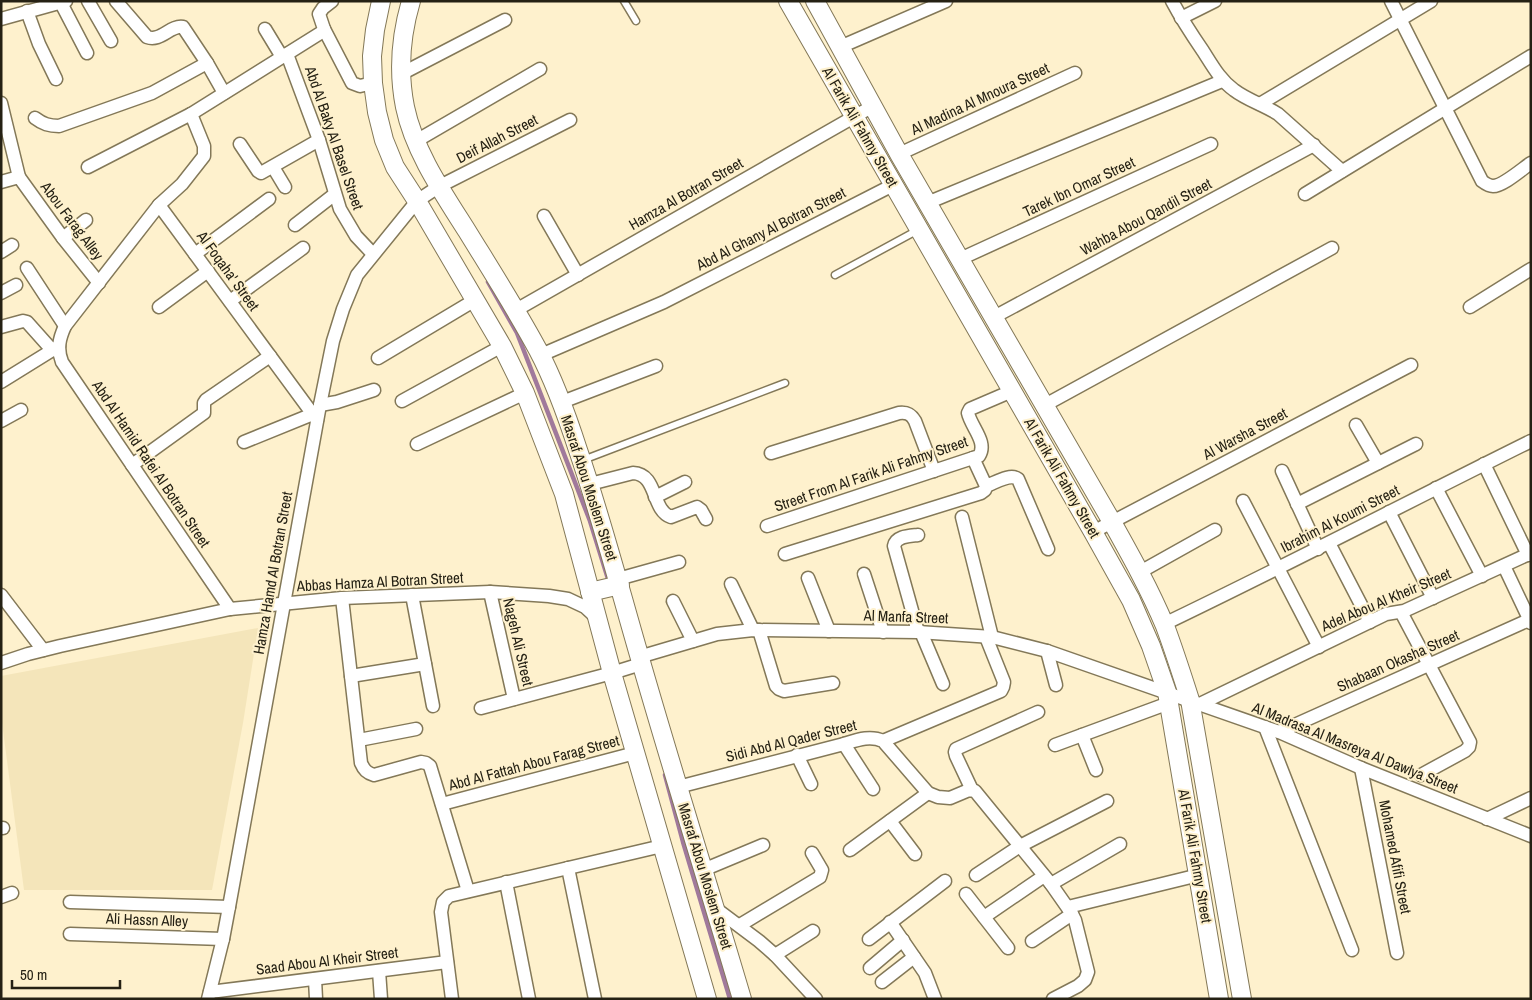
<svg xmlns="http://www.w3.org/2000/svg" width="1532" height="1000" font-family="'Archivo Narrow',sans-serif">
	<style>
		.built { fill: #f4e5ba }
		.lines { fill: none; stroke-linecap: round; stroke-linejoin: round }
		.stream { stroke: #a0799b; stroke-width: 4.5 }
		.lane-casing { stroke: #837858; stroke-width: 9 }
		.street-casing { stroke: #837858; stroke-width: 15 }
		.secondary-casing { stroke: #837858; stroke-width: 20 }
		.lane { stroke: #fff; stroke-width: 6 }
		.street { stroke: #fff; stroke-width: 12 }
		.secondary { stroke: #fff; stroke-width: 18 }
		.labels { text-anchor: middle; stroke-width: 4; stroke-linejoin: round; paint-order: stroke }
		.street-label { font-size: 15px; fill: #252114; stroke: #fef1cd }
	</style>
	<rect width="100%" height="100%" fill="#fef1cd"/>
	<polygon class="built" points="258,628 243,723 212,890 24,890 1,715 1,676"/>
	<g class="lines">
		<g class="stream">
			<polyline points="488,282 517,333 590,521 609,582"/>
			<polyline points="665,775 683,842 730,999"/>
		</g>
		<g class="lane-casing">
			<g id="lane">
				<polyline points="624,1 636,21"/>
				<polyline points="835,275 918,230"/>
				<polyline points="583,460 785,383"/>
			</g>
		</g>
		<g class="street-casing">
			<g id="street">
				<polyline points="88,1 111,41"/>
				<path d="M 116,1 L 147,37 C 161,42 170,25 183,27 L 207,63 L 224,93"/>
				<path d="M 1172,1 C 1181,18 1192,35 1203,51 C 1212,65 1220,80 1234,90 C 1247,100 1264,105 1278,114 L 1342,171"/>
				<path d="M 1391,1 L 1482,181 C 1486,184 1489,186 1493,186 C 1503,186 1522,169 1531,163"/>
				<polyline points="61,3 87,53"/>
				<polyline points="27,11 39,44 56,79"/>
				<polyline points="1181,18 1215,1"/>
				<polyline points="1,19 66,1"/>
				<polyline points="265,29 282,57"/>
				<polyline points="324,29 352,83 360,86 373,83"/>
				<polyline points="840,47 946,1"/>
				<polyline points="287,54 319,140 340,209 356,236 373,254"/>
				<polyline points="401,74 505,20"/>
				<polyline points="1,103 19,177"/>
				<polyline points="1260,104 1431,1"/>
				<path d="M 191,114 L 204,146 L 204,156 L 182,184 L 159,205 L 65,326 C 59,339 57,349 62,362 L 230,609"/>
				<path d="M 35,118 C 43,124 49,126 59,126 L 152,93 L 207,63"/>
				<polyline points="416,141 540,69"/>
				<polyline points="240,144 258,171 261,173 319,140"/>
				<polyline points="899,154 1075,73"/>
				<polyline points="88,167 191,114 322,32 324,29 319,14 323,8 332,1"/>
				<polyline points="273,167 285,187"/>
				<polyline points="1,182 19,177 63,238 99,283"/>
				<polyline points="1305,194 1531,56"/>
				<polyline points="927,203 1222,81"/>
				<polyline points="159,205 317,420"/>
				<polyline points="544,216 578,275"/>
				<polyline points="295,225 335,194"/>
				<polyline points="63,238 86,220"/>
				<polyline points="1,252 12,245"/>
				<polyline points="195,254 269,199"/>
				<polyline points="960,259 1211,144"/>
				<polyline points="27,268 65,326"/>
				<polyline points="1,293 16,285"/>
				<polyline points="230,301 303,248"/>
				<polyline points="159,307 208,271"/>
				<polyline points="1470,307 1531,269"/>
				<polyline points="516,310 873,106"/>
				<polyline points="994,317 1314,145"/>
				<polyline points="1,327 23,321 27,322 52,350"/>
				<polyline points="541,355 664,302 893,185"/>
				<polyline points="378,358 475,300"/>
				<polyline points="1,382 59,346"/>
				<polyline points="402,401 502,346"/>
				<polyline points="562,402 656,366"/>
				<polyline points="320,405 337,402 374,390"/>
				<polyline points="1045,405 1332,248"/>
				<polyline points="1,421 21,410"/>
				<polyline points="1356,425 1378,463"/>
				<polyline points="244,442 313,414"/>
				<polyline points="417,444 525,393"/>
				<path d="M 771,453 L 899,413 C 907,412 911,414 915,421 L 934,471"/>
				<polyline points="1484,464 1528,555"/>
				<polyline points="132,465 204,413 204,403 206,400 270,356"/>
				<polyline points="1282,471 1318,549"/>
				<path d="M 590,484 L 633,473 C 658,474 651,510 671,517 L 697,507 L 701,510 L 706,519"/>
				<path d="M 986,486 C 995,483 1010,473 1018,479 L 1048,549"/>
				<polyline points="1436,488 1482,576"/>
				<polyline points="655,497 685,482"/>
				<polyline points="1243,501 1319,647"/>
				<polyline points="1297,504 1416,444"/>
				<polyline points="1389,512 1433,598"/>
				<polyline points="962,517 992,637"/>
				<path d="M 767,526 L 979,456 C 988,442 971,427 968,413 L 970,409 L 1012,391"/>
				<polyline points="1093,532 1411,365"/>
				<polyline points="1329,543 1370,622"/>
				<polyline points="785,554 981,493 985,490 986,486 973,458"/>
				<polyline points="1504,566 1531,623"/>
				<polyline points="1140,572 1215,530"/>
				<polyline points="864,574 883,632"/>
				<polyline points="808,578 829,631"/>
				<polyline points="618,579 679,562"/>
				<polyline points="731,584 753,630"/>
				<polyline points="490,592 514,699"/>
				<polyline points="1,595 43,650"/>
				<polyline points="412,595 433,706"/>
				<path d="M 342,598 L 361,763 C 364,770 367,773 374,775 L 421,762 L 426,763 L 430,766 L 468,891"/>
				<polyline points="673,601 693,641"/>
				<polyline points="1401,612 1470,742 1469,747 1465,751 1421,775"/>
				<path d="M 1164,624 C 1287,565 1408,502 1531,441"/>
				<polyline points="759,630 776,686 779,689 784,691 833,683"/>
				<path d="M 918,632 L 894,546 C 896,536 909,536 918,535"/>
				<polyline points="921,632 943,684"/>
				<polyline points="1047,651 1056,685"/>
				<polyline points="639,657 717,634 753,630 918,632 992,637 1047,651 1279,732 1361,768 1531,836"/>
				<polyline points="1,663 28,654 60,646 230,609 342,598 490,592 549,596 568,599 585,607 597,618"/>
				<polyline points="351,676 425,664"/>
				<polyline points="1200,704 1386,614 1404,611 1531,553"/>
				<polyline points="481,708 612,673 641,664"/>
				<polyline points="1265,727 1352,950"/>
				<polyline points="1279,732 1531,619"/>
				<polyline points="1082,735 1096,770"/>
				<polyline points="359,740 416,729"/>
				<polyline points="883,741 1001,691 1003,687 1004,682 986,637"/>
				<polyline points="844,744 873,789"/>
				<polyline points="1055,745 1169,703"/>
				<polyline points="797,755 811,784"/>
				<polyline points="1361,768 1397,953"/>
				<path d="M 678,787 L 844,744 C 857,740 870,735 883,741 L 928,793 L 938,797 L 950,798 L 969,790 L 975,791 L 1051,884 L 1072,914 L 1075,920 L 1088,972 L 1085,980 L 1078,986 L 1053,999"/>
				<polyline points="972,790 956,756 955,752 956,749 1038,712"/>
				<polyline points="442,804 635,753"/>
				<polyline points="1487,819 1531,798"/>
				<polyline points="890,821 915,854"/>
				<polyline points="1,828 3,828"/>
				<polyline points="850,850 928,793"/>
				<polyline points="568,868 595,999"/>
				<polyline points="703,870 763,845"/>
				<polyline points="976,875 1020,846 1107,801"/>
				<polyline points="506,882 529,999"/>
				<polyline points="1051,884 1120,844"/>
				<polyline points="966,894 1008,948"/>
				<polyline points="1,897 12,893"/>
				<polyline points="70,902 229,907"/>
				<polyline points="1068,907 1199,875"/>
				<polyline points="715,908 759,941 775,955 816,999"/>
				<polyline points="984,917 1044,876"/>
				<polyline points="890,922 925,973 935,999"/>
				<polyline points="740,925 820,877 822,870 812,853"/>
				<polyline points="70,934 223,939"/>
				<polyline points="869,939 945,881"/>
				<polyline points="1032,941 1072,914"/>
				<polyline points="775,955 813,931"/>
				<polyline points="870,968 903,940"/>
				<polyline points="379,971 381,999"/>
				<polyline points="315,979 316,999"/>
				<polyline points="882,982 914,957"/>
				<polyline points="210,992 447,962"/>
				<polyline points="208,999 223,939 229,907 320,405 333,341 343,309 357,275 417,201 438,187 570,120"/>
				<polyline points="452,999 441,912 443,902 449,896 662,846"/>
			</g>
		</g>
		<g class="secondary-casing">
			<g id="secondary">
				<polyline points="381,1 375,30 372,56 373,83 377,112 384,140 395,167 417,201 502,346 525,393 564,494 612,673 707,999"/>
				<path d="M 411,1 C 401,35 398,72 405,107 C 414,151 443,193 467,231 C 491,270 516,309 538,350 C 555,382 567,416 578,450 C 601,517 619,586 639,655 C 672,770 708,884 742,999"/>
				<polyline points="788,1 1093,532 1131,600 1151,646 1167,692 1219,999"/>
				<path d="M 815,1 L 899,154 L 1112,522 C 1131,556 1150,590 1165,626 C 1174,650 1182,675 1190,700 L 1242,999"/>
				<polyline points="590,592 620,585"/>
			</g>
		</g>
		<use href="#lane" class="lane"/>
		<use href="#street" class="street"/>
		<use href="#secondary" class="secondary"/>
	</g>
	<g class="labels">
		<g class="street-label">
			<text transform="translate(980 99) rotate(-25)" y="5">Al Madina Al Mnoura Street</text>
			<text transform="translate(860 127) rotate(60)" y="5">Al Farik Ali Fahmy Street</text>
			<text transform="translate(334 138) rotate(71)" y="5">Abd Al Baky Al Basel Street</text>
			<text transform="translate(497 139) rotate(-27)" y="5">Deif Allah Street</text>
			<text transform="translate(1079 187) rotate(-25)" y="5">Tarek Ibn Omar Street</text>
			<text transform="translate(686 194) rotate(-30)" y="5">Hamza Al Botran Street</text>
			<text transform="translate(1146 217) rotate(-28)" y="5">Wahba Abou Qandil Street</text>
			<text transform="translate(72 221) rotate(53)" y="5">Abou Farag Alley</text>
			<text transform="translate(771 229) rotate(-27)" y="5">Abd Al Ghany Al Botran Street</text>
			<text transform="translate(228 271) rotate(54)" y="5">Al Foqaha' Street</text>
			<text transform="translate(1245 434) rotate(-28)" y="5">Al Warsha Street</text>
			<text transform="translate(151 464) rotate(56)" y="5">Abd Al Hamid Rafei Al Botran Street</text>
			<text transform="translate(871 474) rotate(-19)" y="5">Street From Al Farik Ali Fahmy Street</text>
			<text transform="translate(1062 478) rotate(60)" y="5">Al Farik Ali Fahmy Street</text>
			<text transform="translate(589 488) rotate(72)" y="5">Masraf Abou Moslem Street</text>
			<text transform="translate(1340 519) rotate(-27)" y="5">Ibrahim Al Koumi Street</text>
			<text transform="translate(273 573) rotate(-80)" y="5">Hamza Hamd Al Botran Street</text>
			<text transform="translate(380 582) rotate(-3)" y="5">Abbas Hamza Al Botran Street</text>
			<text transform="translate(1386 600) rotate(-23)" y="5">Adel Abou Al Kheir Street</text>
			<text transform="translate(906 617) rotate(2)" y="5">Al Manfa Street</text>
			<text transform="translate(518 642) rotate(77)" y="5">Nageh Ali Street</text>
			<text transform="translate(1398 661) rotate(-24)" y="5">Shabaan Okasha Street</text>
			<text transform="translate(791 741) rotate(-14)" y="5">Sidi Abd Al Qader Street</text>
			<text transform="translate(1355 748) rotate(22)" y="5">Al Madrasa Al Masreya Al Dawlya Street</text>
			<text transform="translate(534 763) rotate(-15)" y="5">Abd Al Fattah Abou Farag Street</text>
			<text transform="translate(1195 856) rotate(80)" y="5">Al Farik Ali Fahmy Street</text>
			<text transform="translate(1395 857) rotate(79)" y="5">Mohamed Afifi Street</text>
			<text transform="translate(705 876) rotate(73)" y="5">Masraf Abou Moslem Street</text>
			<text transform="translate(147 920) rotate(2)" y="5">Ali Hassn Alley</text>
			<text transform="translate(327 961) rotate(-7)" y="5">Saad Abou Al Kheir Street</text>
		</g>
	</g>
	<rect width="1532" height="1000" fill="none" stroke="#252114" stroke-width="5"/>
	<path d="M12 980v8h108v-8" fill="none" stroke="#252114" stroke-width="2.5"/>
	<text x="20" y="980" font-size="15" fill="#252114" stroke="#fef1cd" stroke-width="4" paint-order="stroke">50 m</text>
</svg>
